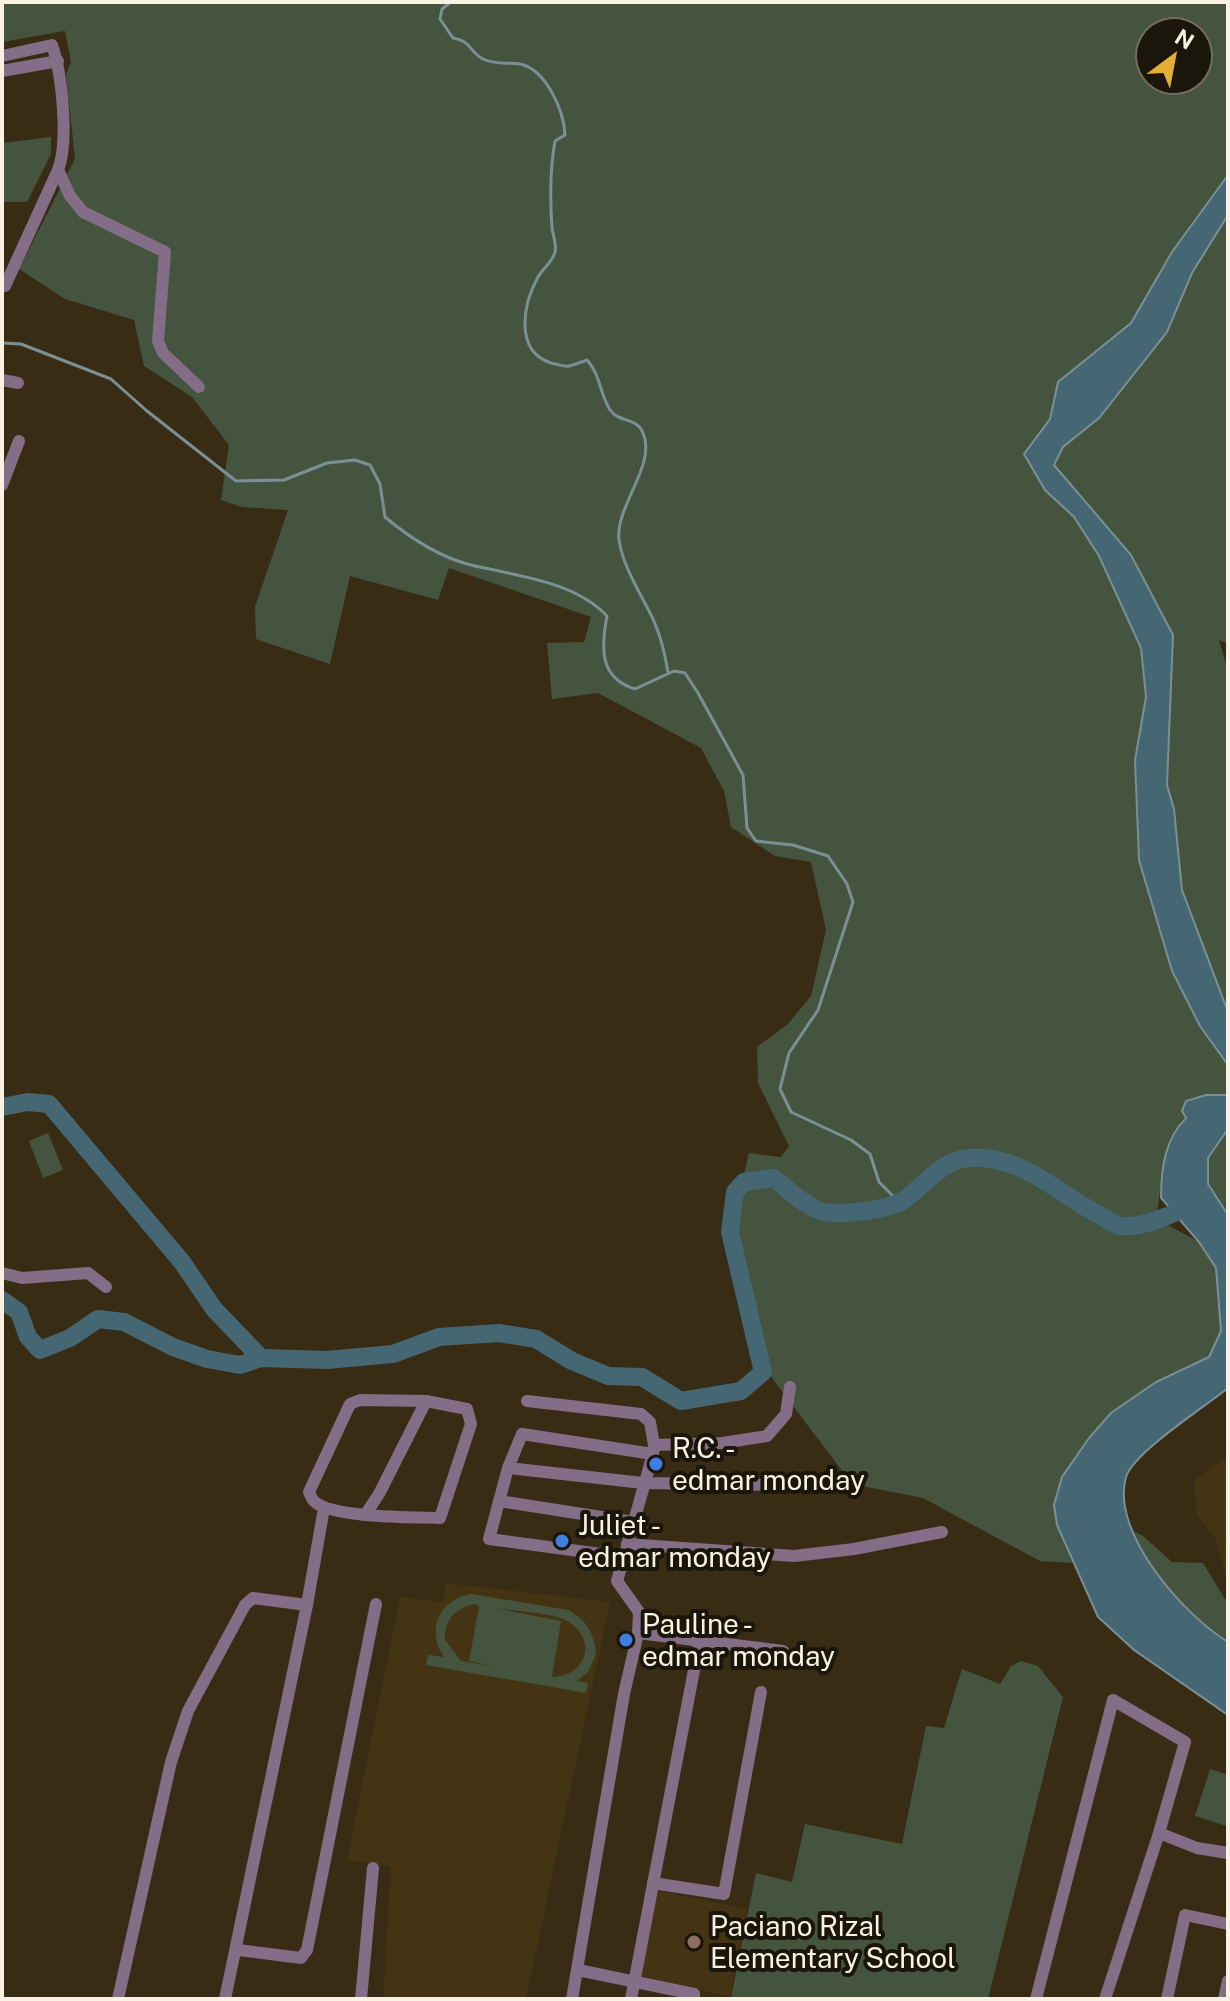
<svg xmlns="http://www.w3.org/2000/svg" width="1230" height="2001" font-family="'Public Sans',sans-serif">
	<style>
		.built { fill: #443414 }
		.green { fill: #45543e; fill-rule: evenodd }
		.water { fill: #456774; stroke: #7b9095; stroke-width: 2 }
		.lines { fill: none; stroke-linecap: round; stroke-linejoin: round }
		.stream { stroke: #7b9095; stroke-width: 3 }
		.river { stroke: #456774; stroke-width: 18 }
		.minor { stroke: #846d87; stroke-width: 12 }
		.shop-dot { fill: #3f7fe0; stroke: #1b160b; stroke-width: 3 }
		.education-dot { fill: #8d6e63; stroke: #1b160b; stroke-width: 3 }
		.labels { text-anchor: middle; stroke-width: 8; stroke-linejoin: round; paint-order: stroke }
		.poi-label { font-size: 28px; fill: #f9f1e2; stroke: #1b160b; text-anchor: start }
	</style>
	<rect width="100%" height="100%" fill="#392c14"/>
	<g class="built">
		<polygon points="1228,1459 1228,1585 1215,1538 1197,1514 1194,1480 1220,1461"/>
		<polygon points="446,1583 610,1602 526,1999 383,1999 391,1867 347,1860 400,1597 443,1602"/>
		<polygon points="658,1891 747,1909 730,1997 641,1976"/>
	</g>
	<g class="green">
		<path d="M 2,2 L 1228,2 L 1228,175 L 1172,252 L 1131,323 L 1058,382 L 1050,419 L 1025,454 L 1045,490 L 1074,517 L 1099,556 L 1141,648 L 1172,971 L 1200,1026 L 1228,1065 L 1228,1095 L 1206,1095 C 1197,1106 1184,1116 1176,1128 C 1158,1154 1164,1189 1155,1218 L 1199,1242 L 1216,1268 L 1221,1331 L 1209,1357 L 1156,1382 L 1062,1477 L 1054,1506 L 1057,1525 L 1073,1563 L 1040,1561 L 923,1498 L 852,1484 L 772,1378 L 756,1343 L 730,1232 L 749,1153 L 781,1157 L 789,1146 L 758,1083 L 757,1047 L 788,1024 L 811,996 L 826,930 L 811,862 L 775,856 L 731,827 L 724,791 L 701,748 L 598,693 L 552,699 L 547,643 L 584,642 L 591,617 L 449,568 L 438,600 L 350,576 L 330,664 L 256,639 L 255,607 L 288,510 L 242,507 L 221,500 L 229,445 L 192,397 L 144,366 L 134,320 L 65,299 L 19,269 L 75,159 L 66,75 L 71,62 L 65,31 L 2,42 ZM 1150,32 L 1198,32 L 1198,80 L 1150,80 Z"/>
		<polygon points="51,137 51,154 27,202 2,202 2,143"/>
		<polygon points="1228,215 1228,644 1219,640 1228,671 1228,1012 1182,890 1174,809 1167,785 1173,635 1054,465 1063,447 1099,418 1167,332 1192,273"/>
		<polygon points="1228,1129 1228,1215 1208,1184 1208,1158"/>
		<polygon points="48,1133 63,1170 43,1178 29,1141"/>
		<path d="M 1130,1530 L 1142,1535 L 1172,1562 L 1203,1563 L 1228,1604 L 1228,1642 C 1189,1619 1150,1571 1130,1530 Z"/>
		<path d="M 471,1594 L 568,1610 C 587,1620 594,1633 596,1654 L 588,1672 L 577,1681 L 588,1683 L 586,1693 L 426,1665 L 428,1655 L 444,1657 C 426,1630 439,1600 471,1594 ZM 473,1604 L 479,1606 L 469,1661 L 492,1666 L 461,1661 L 445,1640 C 444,1620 455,1609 473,1604 ZM 494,1608 C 513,1611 553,1612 569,1622 C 598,1640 586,1677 552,1677 L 561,1621 Z"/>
		<polygon points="1021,1661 1038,1666 1063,1697 988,1999 731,1997 756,1873 792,1882 805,1824 902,1844 926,1726 944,1728 962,1669 1000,1684 1011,1666"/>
		<polygon points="1210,1769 1228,1775 1226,1826 1195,1816"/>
	</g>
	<g class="water">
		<polygon points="1228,175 1228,215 1192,273 1167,332 1099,418 1063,447 1054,465 1131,555 1173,635 1167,785 1174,809 1182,890 1228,1012 1228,1065 1200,1026 1172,971 1139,860 1135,760 1146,697 1141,648 1099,556 1074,517 1045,490 1024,454 1050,419 1058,382 1131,323 1172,252"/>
		<path d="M 1206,1095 L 1228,1095 L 1228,1129 L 1208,1158 L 1208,1184 L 1228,1215 L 1228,1388 C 1206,1406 1133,1453 1126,1477 C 1110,1533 1185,1616 1228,1642 L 1228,1715 L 1134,1650 L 1098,1617 L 1057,1525 L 1054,1505 L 1062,1477 L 1089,1438 L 1111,1413 L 1156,1382 L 1209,1357 L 1221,1331 L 1216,1268 L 1199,1242 L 1161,1198 C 1161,1169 1165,1138 1186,1118 L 1182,1111 L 1186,1101 Z"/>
	</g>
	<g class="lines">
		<g class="stream">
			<path d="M 451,2 L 442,9 L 440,19 L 453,38 C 473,42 468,51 483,59 C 495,65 507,62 520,64 C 546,69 564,111 565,135 L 555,141 C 550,168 550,200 552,228 C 553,236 557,244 555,252 C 552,263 543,268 538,277 C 523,304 514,351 551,363 C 556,364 564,367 569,366 C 574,365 581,362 587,360 C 600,374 600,394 610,410 C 619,423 637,417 643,433 C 657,465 615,506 619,540 C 623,567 641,594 653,619 C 661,636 665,654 668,672"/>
			<path d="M 2,343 L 21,344 L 111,379 L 147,411 L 236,481 L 284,480 L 327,463 L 355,460 L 370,465 L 380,484 L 385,517 C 410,538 439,557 471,565 C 517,576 574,581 607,616 C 601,648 599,678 635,689 L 674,671 L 685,673 L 698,693 L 743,775 L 747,828 L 756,841 L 793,845 L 828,856 L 847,884 L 853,902 L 818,1010 L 789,1053 L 780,1089 L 791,1112 L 851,1140 L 870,1154 L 879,1182 L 900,1203"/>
		</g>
		<g class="river">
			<polyline points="2,1107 28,1102 49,1104 182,1262 214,1309 261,1358"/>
			<path d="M 2,1300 L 19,1312 L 28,1337 L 40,1350 L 70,1338 L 98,1319 L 124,1322 L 173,1347 L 207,1359 L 240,1365 L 261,1358 L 327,1360 L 393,1354 L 439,1337 L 499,1333 L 536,1339 L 572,1361 L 608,1376 L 642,1377 L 681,1401 L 741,1391 L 763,1372 L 730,1232 L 735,1192 L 744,1182 L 774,1178 C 788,1190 802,1203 818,1210 C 832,1217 889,1210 902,1201 C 934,1180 943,1151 991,1159 C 1032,1165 1064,1197 1099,1215 C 1106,1218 1113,1225 1120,1226 C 1140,1228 1168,1217 1184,1208"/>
		</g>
		<g class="minor">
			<path d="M 2,56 L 52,45 C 62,74 69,142 58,170 L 5,286"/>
			<polyline points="2,71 58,61"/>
			<polyline points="58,170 70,196 83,212 165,252 158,341 163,353 199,387"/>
			<polyline points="2,380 18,383"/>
			<polyline points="2,485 19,441"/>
			<polyline points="2,1273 22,1278 88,1273 106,1287"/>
			<path d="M 360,1400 L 426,1401 L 467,1409 L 471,1424 L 440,1518 C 415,1517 333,1518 315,1502 C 312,1500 311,1496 309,1492 L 350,1404 Z"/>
			<polyline points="527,1401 641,1414 650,1422 654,1445 653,1454 617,1581 639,1612 638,1633 624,1694 572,1999"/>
			<polyline points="654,1445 722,1443 767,1436 786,1414 790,1387"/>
			<polyline points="508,1468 643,1483 784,1485"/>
			<polyline points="499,1501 633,1522"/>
			<polyline points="365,1515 379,1494 426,1401"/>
			<polyline points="627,1544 794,1556 854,1549 942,1532"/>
			<polyline points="623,1557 489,1539 508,1468 522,1434 653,1454"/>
			<polyline points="638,1633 783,1651"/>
			<polyline points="1159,1833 1197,1848 1228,1853"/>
			<polyline points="653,1883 724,1894 761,1692"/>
			<polyline points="238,1950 301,1958 307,1950 376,1604"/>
			<polyline points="578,1970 694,1994 694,1999"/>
			<polyline points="118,1999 171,1762 188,1711 245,1605 253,1598 307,1605"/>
			<polyline points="225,1999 307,1605 324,1508"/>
			<polyline points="361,1999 373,1868"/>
			<polyline points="631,1999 700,1639"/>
			<polyline points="1036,1999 1113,1700 1185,1742 1159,1833 1105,1999"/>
			<polyline points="1167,1999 1185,1915 1228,1924"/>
			<polyline points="1224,1999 1228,1981"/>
		</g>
	</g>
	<g class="shop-dot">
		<circle cx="656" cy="1464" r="8"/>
		<circle cx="562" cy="1541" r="8"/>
		<circle cx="626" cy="1640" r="8"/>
	</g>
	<circle class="education-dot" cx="694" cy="1942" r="8"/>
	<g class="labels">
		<g class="poi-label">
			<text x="672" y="1458">R.C. -<tspan x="672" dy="32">edmar monday</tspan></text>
			<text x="578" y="1535">Juliet -<tspan x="578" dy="32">edmar monday</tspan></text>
			<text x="642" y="1634">Pauline -<tspan x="642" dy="32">edmar monday</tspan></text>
			<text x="710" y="1936">Paciano Rizal<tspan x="710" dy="32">Elementary School</tspan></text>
		</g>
	</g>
	<rect width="1230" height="2001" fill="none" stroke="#f9f1e2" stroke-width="8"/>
	<g transform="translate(1174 56) rotate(32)"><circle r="38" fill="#1b160b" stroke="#746e61" stroke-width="2"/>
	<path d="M0-6L14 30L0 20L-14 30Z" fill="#e3ae35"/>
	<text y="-12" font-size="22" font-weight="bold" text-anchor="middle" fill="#f9f1e2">N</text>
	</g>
</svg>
